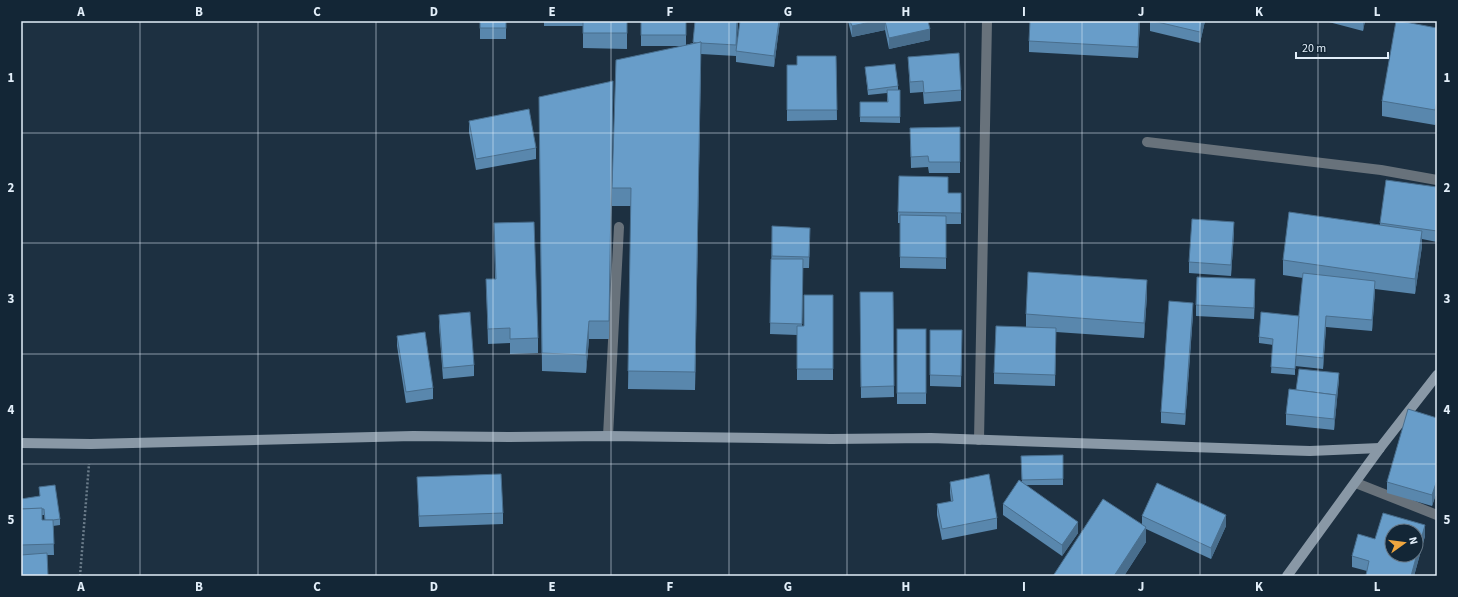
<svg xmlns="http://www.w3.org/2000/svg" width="1458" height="597" font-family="'Source Sans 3',sans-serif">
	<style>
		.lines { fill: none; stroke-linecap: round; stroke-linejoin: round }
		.path { stroke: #6a7b89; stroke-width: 2.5; stroke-dasharray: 2 2; stroke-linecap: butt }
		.lane { stroke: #68727b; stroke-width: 10 }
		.street { stroke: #68727b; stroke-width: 10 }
		.secondary { stroke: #8998a6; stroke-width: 10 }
		.wall { fill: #5987ad; fill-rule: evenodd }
		.shaded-wall { fill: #496e8d }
		.building { fill: #689dc9; stroke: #496e8d; fill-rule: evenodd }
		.grid { fill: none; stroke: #e2eef9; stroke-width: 1; stroke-opacity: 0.55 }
		.neatline { fill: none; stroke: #e2eef9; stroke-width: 1.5 }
		.grid-label { font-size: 13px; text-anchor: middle; font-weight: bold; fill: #e2eef9 }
	</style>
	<rect width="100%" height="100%" fill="#1d3041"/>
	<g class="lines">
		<polyline class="path" points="80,576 89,464"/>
		<g class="lane">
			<polyline points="1147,142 1381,170 1437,180"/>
			<polyline points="608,436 619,227"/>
		</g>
		<g class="street">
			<polyline points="979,440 987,21"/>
			<polyline points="1356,483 1437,515"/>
		</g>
		<g class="secondary">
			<polyline points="21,443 91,444 413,436 509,437 608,436 831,439 931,438 1310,451 1380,448"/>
			<polyline points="1287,576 1380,448 1437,375"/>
		</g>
	</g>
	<g class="wall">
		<rect x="480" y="21" width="26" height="18"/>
		<polygon points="544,21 627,21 627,49 583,48 583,26 544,26"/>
		<polygon points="641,21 686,21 686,45 693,43 695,21 738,21 736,56 701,54 695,390 628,389 631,206 612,206 612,188 682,46 641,46"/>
		<polygon points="740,21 780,21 774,67 736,62 736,51"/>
		<polygon points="848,21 928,21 930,40 889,49 885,30 852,37"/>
		<polygon points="1140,21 1138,58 1029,52 1029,41"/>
		<polygon points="1150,21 1205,21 1200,43 1150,31"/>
		<polygon points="1325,21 1365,21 1363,31"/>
		<polygon points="1437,28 1437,116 1435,125 1382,116 1382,101"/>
		<polygon points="836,56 837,120 787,121 787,65 797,65"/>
		<polygon points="908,57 961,90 961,101 924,104 923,92 910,93"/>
		<polygon points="865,67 898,86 898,90 900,90 900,123 860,122 860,102 887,102 887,93 868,95"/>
		<polygon points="539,97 613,99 609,339 589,339 586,373 542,371"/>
		<polygon points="469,121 536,148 536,159 476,170 469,132"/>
		<polygon points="960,127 960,173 929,173 928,167 911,168 910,128"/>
		<polygon points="1437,187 1437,242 1422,239 1422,246 1415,294 1375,289 1372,331 1326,327 1323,369 1295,366 1295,375 1271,373 1273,345 1259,343 1259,337 1299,316 1303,278 1283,275 1283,260 1380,225 1380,223"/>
		<polygon points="948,193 961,204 961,224 946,224 946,269 900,268 900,223 898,223 898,212"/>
		<polygon points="494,223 538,338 538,353 510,354 510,343 488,344 486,279 495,279"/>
		<polygon points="772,226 810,238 809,268 803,268 802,326 804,326 833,295 833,380 797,380 797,335 770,334"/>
		<polygon points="1234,232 1231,276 1189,273 1189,262"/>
		<polygon points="1255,290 1254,319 1196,316 1196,305"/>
		<polygon points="860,292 893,292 894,397 861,398"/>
		<polygon points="1147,295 1144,338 1056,332 1055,386 994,384 994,373 1026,327 1026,314"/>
		<polygon points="1193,314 1185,425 1161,423 1161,412"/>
		<polygon points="439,315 474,365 474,376 443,379 439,326"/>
		<rect x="897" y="329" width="29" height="75"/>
		<polygon points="930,330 962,330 961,387 930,386"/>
		<polygon points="397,336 433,388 433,399 406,403 397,346"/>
		<polygon points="1339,379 1334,430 1286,425 1286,414 1296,390"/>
		<polygon points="1437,418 1437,491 1432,506 1387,493 1387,482"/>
		<polygon points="1063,455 1063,485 1026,485 1078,533 1062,556 1003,515 1003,504 1022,482 1021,456"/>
		<polygon points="417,477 503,513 503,524 419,527"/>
		<polygon points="950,482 997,518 997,529 942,540 937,515 937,504 951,502 950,493"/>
		<path d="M 39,487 L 60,519 L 60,525 L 53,526 L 54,555 L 47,555 L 21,576 L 21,499 L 40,496 ZM 42,515 L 44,515 L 45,520 L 42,520 Z"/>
		<polygon points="1142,516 1226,526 1211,559 1146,529 1146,542 1124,576 1053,576 1142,525"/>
		<polygon points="1425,536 1414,576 1366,576 1367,571 1352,567 1352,556 1375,539"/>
	</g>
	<g class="shaded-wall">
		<polygon points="737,21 738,21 736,56 736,45"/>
		<polygon points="779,21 780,21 774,67 774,56"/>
		<polygon points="875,21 885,21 885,30 852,37 852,26"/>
		<polygon points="1139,21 1140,21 1138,58 1138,47"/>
		<polygon points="1202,21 1205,21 1200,43 1200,32"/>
		<polygon points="1363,21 1365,21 1363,31"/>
		<polygon points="930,29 930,40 889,49 889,38"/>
		<polygon points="701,42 701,60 695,390 695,372"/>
		<polygon points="613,81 613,99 609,339 609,321"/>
		<polygon points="1437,101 1437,116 1435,125 1435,110"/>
		<polygon points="1234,222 1234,232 1231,276 1231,265"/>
		<polygon points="1422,231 1422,246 1415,294 1415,279"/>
		<polygon points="1255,279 1255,290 1254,319 1254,308"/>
		<polygon points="1147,280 1147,295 1144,338 1144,323"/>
		<polygon points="1375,281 1375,292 1372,331 1372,320"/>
		<polygon points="1193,303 1193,314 1185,425 1185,414"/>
		<polygon points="1326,316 1326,327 1323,369 1323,358"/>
		<polygon points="589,321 589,339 586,373 586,355"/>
		<polygon points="1339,373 1339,379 1334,430 1334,419"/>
		<polygon points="1437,480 1437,491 1432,506 1432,495"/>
		<polygon points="1226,515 1226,526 1211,559 1211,548"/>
		<polygon points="1078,522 1078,533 1062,556 1062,545"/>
		<polygon points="1425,525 1425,536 1414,576 1411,576"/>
		<polygon points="1146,527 1146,542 1124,576 1114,576"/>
	</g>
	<g class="building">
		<rect x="480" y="21" width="26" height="7"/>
		<rect x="583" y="21" width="44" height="12"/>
		<rect x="641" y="21" width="45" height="14"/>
		<polygon points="695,21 737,21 736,45 701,43 701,42 697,43 693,42"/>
		<polygon points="740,21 779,21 774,56 736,51"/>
		<polygon points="850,21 875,21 852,26"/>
		<polygon points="885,21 928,21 930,29 889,38"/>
		<polygon points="1030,21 1139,21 1138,47 1029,41"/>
		<polygon points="1153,21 1202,21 1200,32"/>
		<polygon points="1396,21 1400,21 1437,28 1437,101 1435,110 1382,101"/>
		<polygon points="701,42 695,372 628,371 631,188 612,188 616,60"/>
		<polygon points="959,53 961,90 924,93 923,81 910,82 908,57"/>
		<polygon points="797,56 836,56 837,110 787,110 787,65 797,65"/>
		<polygon points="895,64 898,86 868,90 865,67"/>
		<polygon points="613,81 609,321 589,321 586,355 542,353 539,97"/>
		<polygon points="887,90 900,90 900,117 860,117 860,102 888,102"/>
		<polygon points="529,109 536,148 476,159 469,121"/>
		<polygon points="960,127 960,162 929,162 928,156 911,157 910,128"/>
		<polygon points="899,176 948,177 948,193 961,193 961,213 898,212"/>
		<polygon points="1386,180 1437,187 1437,231 1380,223"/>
		<polygon points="1289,212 1422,231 1415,279 1283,260"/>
		<polygon points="900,215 946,216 946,258 900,257"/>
		<polygon points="1192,219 1234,222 1231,265 1189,262"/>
		<polygon points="534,222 538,338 510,339 510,328 488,329 486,279 496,279 494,223"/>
		<polygon points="772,226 810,228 809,257 772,256"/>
		<polygon points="771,259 803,259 802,324 770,323"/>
		<polygon points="1028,272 1147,280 1144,323 1026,314"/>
		<polygon points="1303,273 1375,281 1372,320 1326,316 1323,358 1295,355"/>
		<polygon points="1197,277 1255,279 1254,308 1196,305"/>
		<polygon points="860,292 893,292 894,386 861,387"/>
		<polygon points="804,295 833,295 833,369 797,369 797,326 804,326"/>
		<polygon points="1169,301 1193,303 1185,414 1161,412"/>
		<polygon points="470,312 474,365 443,368 439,315"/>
		<polygon points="1261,312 1299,316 1295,369 1271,367 1273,339 1259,337"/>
		<polygon points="996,326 1056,328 1055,375 994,373"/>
		<rect x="897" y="329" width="29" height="64"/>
		<polygon points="930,330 962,330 961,376 930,375"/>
		<polygon points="425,332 433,388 406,392 397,336"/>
		<polygon points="1299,369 1339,373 1336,400 1336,395 1296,390"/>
		<polygon points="1289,389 1336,395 1334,419 1286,414"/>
		<polygon points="1408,409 1437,418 1437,480 1432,495 1387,482"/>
		<polygon points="1063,455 1063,479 1022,480 1021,456"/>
		<polygon points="501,474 503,513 419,516 417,477"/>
		<polygon points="989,474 997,518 942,529 937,504 953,501 950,482"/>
		<polygon points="1019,480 1078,522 1062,545 1003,504"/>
		<polygon points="1157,483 1226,515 1211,548 1142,516"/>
		<polygon points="55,485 60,519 53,520 45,520 44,509 21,509 21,499 40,496 39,487"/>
		<polygon points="1103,499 1146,527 1114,576 1053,576"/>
		<polygon points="42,508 42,520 53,520 54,544 21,545 21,509"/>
		<path d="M 1383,513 L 1425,525 L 1411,576 L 1368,576 L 1366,575 L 1369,561 L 1352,556 L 1358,534 L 1375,539 ZM 1392,531 L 1416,531 L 1416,555 L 1392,555 Z"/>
		<polygon points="47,553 48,576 21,576 21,555"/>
	</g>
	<path class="grid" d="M 140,21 L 140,576M 258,21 L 258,576M 376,21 L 376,576M 493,21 L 493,576M 611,21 L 611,576M 729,21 L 729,576M 847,21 L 847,576M 965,21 L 965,576M 1082,21 L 1082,576M 1200,21 L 1200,576M 1318,21 L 1318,576M 21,133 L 1437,133M 21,243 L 1437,243M 21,354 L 1437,354M 21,464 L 1437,464"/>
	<rect width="1458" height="597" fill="none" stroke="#132636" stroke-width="44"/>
	<g transform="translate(1404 543) rotate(76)"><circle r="19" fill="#132636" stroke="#667684"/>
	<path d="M0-3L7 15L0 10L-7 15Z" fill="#f0a63f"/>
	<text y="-6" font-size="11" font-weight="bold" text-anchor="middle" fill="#e2eef9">N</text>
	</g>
	<path d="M1296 52v6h92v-6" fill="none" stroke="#e2eef9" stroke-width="2"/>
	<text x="1302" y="52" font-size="12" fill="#e2eef9" stroke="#132636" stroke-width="3" paint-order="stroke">20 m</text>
	<rect x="22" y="22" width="1414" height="553" class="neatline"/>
	<g class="grid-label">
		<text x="81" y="16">A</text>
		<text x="199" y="16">B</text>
		<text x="317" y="16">C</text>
		<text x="434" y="16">D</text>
		<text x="552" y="16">E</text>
		<text x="670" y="16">F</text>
		<text x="788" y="16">G</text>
		<text x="906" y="16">H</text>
		<text x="1024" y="16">I</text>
		<text x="1141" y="16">J</text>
		<text x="1259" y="16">K</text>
		<text x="1377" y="16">L</text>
		<text x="11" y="82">1</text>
		<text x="1447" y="82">1</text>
		<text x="11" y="192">2</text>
		<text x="1447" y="192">2</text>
		<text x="11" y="303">3</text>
		<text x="1447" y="303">3</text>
		<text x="11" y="414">4</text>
		<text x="1447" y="414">4</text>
		<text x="11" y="524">5</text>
		<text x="1447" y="524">5</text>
		<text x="81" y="591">A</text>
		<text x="199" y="591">B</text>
		<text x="317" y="591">C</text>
		<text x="434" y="591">D</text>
		<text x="552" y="591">E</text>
		<text x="670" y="591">F</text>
		<text x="788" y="591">G</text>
		<text x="906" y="591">H</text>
		<text x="1024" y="591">I</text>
		<text x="1141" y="591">J</text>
		<text x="1259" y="591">K</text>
		<text x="1377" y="591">L</text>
	</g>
</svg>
